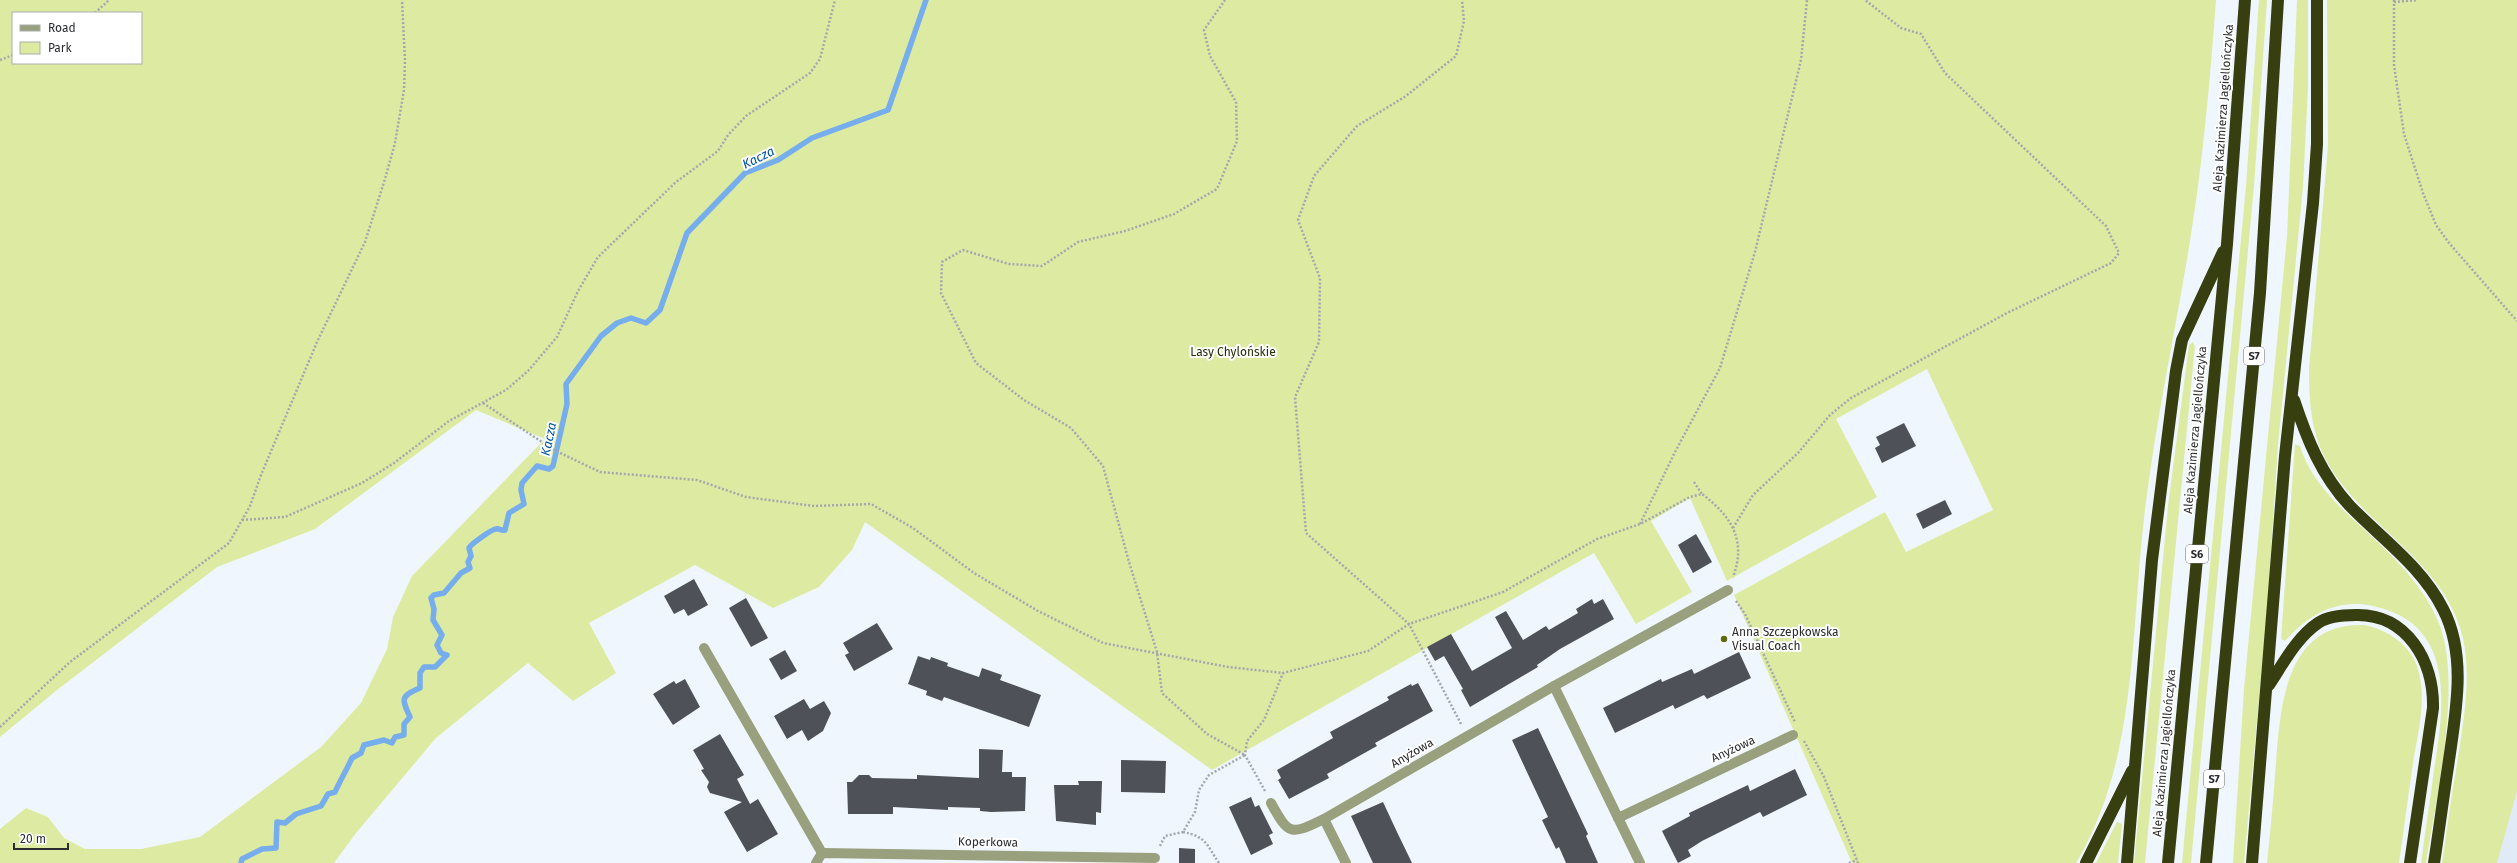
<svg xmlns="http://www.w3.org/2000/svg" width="2517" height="863" font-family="'Fira Sans',sans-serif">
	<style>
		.built { fill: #e1ebf8 }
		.green { fill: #ddeba2; fill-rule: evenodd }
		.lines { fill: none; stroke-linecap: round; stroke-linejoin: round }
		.stream { stroke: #75aded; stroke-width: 5.5 }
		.building { fill: #4e5258 }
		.path { stroke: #a3a7ad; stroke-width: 2.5; stroke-dasharray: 2 2; stroke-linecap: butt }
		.minor { stroke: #98a07d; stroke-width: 10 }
		.highway { stroke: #373e10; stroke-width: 12 }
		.poi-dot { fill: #5e6a10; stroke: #fff; stroke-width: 1.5 }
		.labels { text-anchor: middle; stroke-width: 4; stroke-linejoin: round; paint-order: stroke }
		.shield { fill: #fff; stroke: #6a6b6d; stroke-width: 1 }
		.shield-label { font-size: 11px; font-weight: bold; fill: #2a2c2f }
		.street-label { font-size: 12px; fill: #2a2c2f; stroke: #fff }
		.park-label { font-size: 12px; fill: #272d07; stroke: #fff }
		.poi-label { font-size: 12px; fill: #2a2c2f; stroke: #fff; text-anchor: start }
		.water-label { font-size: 13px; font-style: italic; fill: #0054a0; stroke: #fff }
	</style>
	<rect width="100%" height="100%" fill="#f0f6fd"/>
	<polygon class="built" points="2517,750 2517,863 2468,863"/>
	<g class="green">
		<path d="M 0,0 L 2216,0 C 2210,81 2203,161 2190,241 C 2176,328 2157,415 2146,502 C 2130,622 2140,756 2076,863 L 1852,863 L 1734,595 L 1885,512 L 1906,552 L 1993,510 L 1927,369 L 1836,419 L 1877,497 L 1727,581 L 1690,498 L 1651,521 L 1692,592 L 1636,624 L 1594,553 L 1212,770 L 865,522 L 852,550 L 819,587 L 773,608 L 695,565 L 589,623 L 616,673 L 573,701 L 528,663 L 436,738 L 356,833 L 334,863 L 0,863 L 0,829 L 26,808 L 48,817 L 64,838 L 85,849 L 141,849 L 200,837 L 321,747 L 361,703 L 387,649 L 393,617 L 412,576 L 545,439 L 476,410 L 315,529 L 217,567 L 57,690 L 0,737 ZM 13,13 L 141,13 L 141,63 L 13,63 Z"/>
		<polygon points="2259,0 2267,0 2254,186 2191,863 2182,863 2246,186"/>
		<polygon points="2297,0 2308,0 2308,88 2303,187 2278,445 2267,612 2244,863 2233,863 2244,689 2287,236"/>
		<path d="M 2327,0 L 2517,0 L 2517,791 L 2497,863 L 2442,863 C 2447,830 2451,797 2457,764 C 2463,723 2472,679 2463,638 C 2443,554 2351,523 2320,447 C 2310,422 2309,396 2309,369 L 2328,145 Z"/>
		<polygon points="2193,342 2195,346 2145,863 2134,863 2168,506 2189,345"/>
		<path d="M 2295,444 L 2300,446 C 2313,489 2353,518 2384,548 C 2406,570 2429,596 2440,626 C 2462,687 2436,798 2426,863 L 2421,863 C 2425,832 2430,801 2434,770 C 2444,706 2457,624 2373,606 C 2337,598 2308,615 2285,641 L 2281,639 Z"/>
		<path d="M 2364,625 C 2388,630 2411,645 2418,669 C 2427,700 2418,733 2413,763 C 2408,796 2404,830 2399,863 L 2267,863 C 2270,834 2273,804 2275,775 C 2280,715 2281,622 2364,625 Z"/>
		<polygon points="2117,822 2122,824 2118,863 2096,863"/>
	</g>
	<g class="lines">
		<path class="stream" d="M 241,863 L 242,859 L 262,849 L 276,848 L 277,822 L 285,823 L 296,814 L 321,806 L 328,794 L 335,792 C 341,779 347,769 352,758 L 361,753 L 364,745 L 384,740 L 392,743 L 395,737 L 404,735 L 404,724 L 410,717 C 401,698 401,696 420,688 L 420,673 L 424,667 L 435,667 L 447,655 L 441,653 L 437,645 L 442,635 L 433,620 L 434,609 L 431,598 L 434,595 L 444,593 L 461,573 L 470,568 L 468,562 L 471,556 L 469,548 C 471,544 492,529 496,529 C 500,528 500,531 505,530 L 509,513 L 524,504 L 521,490 L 522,483 L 537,466 L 549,469 L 553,466 L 567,404 L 566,384 L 601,336 L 617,323 L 631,318 L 646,323 L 660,310 L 687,233 L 745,173 L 778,160 L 812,138 L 888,110 L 926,0"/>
	</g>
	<g class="building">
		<polygon points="1904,423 1916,446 1882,463 1875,448 1880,445 1876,437"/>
		<polygon points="1945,500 1952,514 1923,529 1916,514"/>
		<polygon points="1696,534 1712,562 1693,573 1678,545"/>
		<polygon points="694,579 708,605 688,616 684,609 674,614 664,596"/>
		<polygon points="746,598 768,638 751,647 729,608"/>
		<polygon points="1592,599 1594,604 1603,599 1614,619 1560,649 1537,665 1538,667 1470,707 1461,690 1463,689 1444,656 1435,661 1427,647 1451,634 1472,671 1512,648 1495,617 1506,611 1523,640 1546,626 1549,630 1578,613 1576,609"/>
		<polygon points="877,623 893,649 854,671 845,655 849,653 843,643"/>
		<polygon points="785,650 797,671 781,680 769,659"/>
		<polygon points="1739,652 1751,678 1707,699 1704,695 1675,709 1673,705 1615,733 1603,708 1661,679 1662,682 1692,669 1694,674"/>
		<polygon points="918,656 930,660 931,657 948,663 947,666 979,677 982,668 1002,675 1000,680 1041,695 1029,727 944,697 942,701 926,695 927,691 908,684"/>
		<polygon points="685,679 700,707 673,725 653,694 674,681 676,684"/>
		<polygon points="1418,683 1433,711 1375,743 1377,746 1327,774 1329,778 1289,799 1278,780 1281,778 1277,770 1333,738 1330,732 1389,700 1387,697 1411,684 1412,686"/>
		<polygon points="804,699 810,709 824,701 831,713 823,731 808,741 802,730 787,739 774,716"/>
		<polygon points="1538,728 1588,834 1586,836 1598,863 1566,863 1559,847 1556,849 1542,820 1548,817 1512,740"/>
		<polygon points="720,734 744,775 737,779 750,804 758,799 778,834 747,852 724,812 742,802 710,793 707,787 709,782 701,770 704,769 693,750"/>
		<polygon points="979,749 1003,750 1002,772 1012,772 1012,777 1026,777 1025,811 991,812 980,811 980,808 948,807 948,810 893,807 893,814 848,814 847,782 852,782 859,775 869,775 872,778 917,779 917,775 979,778"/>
		<polygon points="1121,760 1166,761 1165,793 1121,792"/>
		<polygon points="1795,769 1807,795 1763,817 1760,812 1702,841 1688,850 1691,856 1678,863 1662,831 1690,816 1689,813 1748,785 1750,791"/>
		<polygon points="1078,781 1102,781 1101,813 1096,812 1096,825 1056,821 1054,785 1079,785"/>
		<polygon points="1251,797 1255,807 1259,805 1273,833 1269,835 1273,844 1251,855 1229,807"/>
		<polygon points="1383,802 1397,832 1412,863 1373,863 1351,816"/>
		<polygon points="1179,848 1195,849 1195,863 1179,863"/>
	</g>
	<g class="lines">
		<g class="path">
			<polyline points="2394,0 2394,65 2404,134 2423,193 2436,225 2449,243 2517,321"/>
			<polyline points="2394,2 2418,0"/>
			<polyline points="95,13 109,0"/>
			<polyline points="0,60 13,55"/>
			<path d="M 483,403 L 554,450 L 600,472 L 697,480 L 746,497 L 814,506 L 871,504 L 913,528 L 974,573 L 1038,611 L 1103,643 L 1228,667 L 1283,673 L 1368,651 L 1409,624 L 1503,592 L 1597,539 L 1640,524 L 1690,497 L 1702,494 C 1731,516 1747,540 1733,577"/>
			<polyline points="1694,482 1702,494"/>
			<polyline points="242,520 285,517 362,483 394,463 449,421 506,390 528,371 557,337 578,291 598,257 676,182 718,151 728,135 746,116 810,73 820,59 835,0"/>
			<polyline points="1640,524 1675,452 1720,368 1755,252 1801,60 1807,0"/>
			<polyline points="1733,528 1753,495 1798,453 1830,415 1851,398 2007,313 2111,263 2119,253 2106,226 1945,73 1921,34 1901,28 1865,0"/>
			<polyline points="1736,601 1745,614 1795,722"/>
			<polyline points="1461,724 1409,624 1306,533 1295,397 1319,342 1320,278 1298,220 1314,176 1357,126 1406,96 1456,56 1464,21 1462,0"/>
			<polyline points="0,727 70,662 229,543 250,506 261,475 317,342 365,242 385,179 395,143 404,90 405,61 402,0"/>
			<polyline points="1804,741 1824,777 1858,863"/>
			<polyline points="1265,791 1245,755 1247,741 1264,720 1283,673"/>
			<polyline points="1160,846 1165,836 1183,832"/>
			<path d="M 1219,863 C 1206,844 1207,837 1183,832 L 1195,812 L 1199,790 L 1209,775 L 1245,755 L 1207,734 L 1162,693 L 1157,652 L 1129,562 L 1103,466 L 1071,428 L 1024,400 L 976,363 L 941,293 L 942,262 L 963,250 L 1009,264 L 1042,266 L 1078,242 L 1125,231 L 1174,214 L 1217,189 L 1237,141 L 1236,102 L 1210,56 L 1204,30 L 1225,0"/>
			<polyline points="1849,863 1857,860"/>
		</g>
		<g class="minor">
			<polyline points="704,648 822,853"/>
			<polyline points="1554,686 1640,863"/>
			<path d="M 1271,803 C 1289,836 1291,835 1324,819"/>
			<polyline points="1618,818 1793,735"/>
			<polyline points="816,863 822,853 1155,858"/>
			<polyline points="1346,863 1324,819 1554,686 1728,590"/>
		</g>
		<g class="highway">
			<path d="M 2294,400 C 2307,439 2321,475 2350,506 C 2382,539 2422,567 2443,609 C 2468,657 2455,716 2448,767 C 2443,799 2439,831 2434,863"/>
			<path d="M 2269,685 C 2283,664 2296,638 2318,623 C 2328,616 2343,615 2356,615 C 2407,614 2434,661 2433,708 L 2410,863"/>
			<polyline points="2086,863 2132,771"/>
			<polyline points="2127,863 2152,560 2176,371 2182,340 2223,252"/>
			<polyline points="2168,863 2227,244 2245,0"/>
			<polyline points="2206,863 2260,293 2278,0"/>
			<polyline points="2252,863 2285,456 2313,203 2317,144 2317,0"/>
		</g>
	</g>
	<circle class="poi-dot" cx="1724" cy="639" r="4"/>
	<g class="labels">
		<g class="shield">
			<rect x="2244" y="347" width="20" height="18" rx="3"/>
			<rect x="2186" y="545" width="22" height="18" rx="3"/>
			<rect x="2204" y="770" width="20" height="18" rx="3"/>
		</g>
		<g class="shield-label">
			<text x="2254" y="360">S7</text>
			<text x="2197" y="558">S6</text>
			<text x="2214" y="783">S7</text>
		</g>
		<g class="street-label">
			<text transform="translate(2223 108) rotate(-86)" y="4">Aleja Kazimierza Jagiellończyka</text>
			<text transform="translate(2195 430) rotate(-85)" y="4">Aleja Kazimierza Jagiellończyka</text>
			<text transform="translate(1733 749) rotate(-25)" y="4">Anyżowa</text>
			<text transform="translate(1412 753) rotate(-30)" y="4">Anyżowa</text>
			<text transform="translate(2164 753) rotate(-85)" y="4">Aleja Kazimierza Jagiellończyka</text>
			<text transform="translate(988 842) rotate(1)" y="4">Koperkowa</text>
		</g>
		<g class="park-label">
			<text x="1233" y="356">Lasy Chylońskie</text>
		</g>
		<g class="poi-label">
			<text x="1732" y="636">Anna Szczepkowska<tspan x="1732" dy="14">Visual Coach</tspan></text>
		</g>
		<g class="water-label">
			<text transform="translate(758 157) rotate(-26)" y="5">Kacza</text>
			<text transform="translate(548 439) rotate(-78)" y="5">Kacza</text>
		</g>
	</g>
	<rect x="12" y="12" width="130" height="52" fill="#ffffff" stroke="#aaabac"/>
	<rect x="20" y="25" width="20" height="6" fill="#98a07d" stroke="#aaabac"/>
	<text x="48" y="32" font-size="12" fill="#2a2c2f">Road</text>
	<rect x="20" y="42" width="20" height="12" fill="#ddeba2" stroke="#aaabac"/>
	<text x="48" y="52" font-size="12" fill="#2a2c2f">Park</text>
	<path d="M14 843v6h54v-6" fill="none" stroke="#2a2c2f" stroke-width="2"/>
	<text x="20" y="843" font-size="12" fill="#2a2c2f" stroke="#ffffff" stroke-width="3" paint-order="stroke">20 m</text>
</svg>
